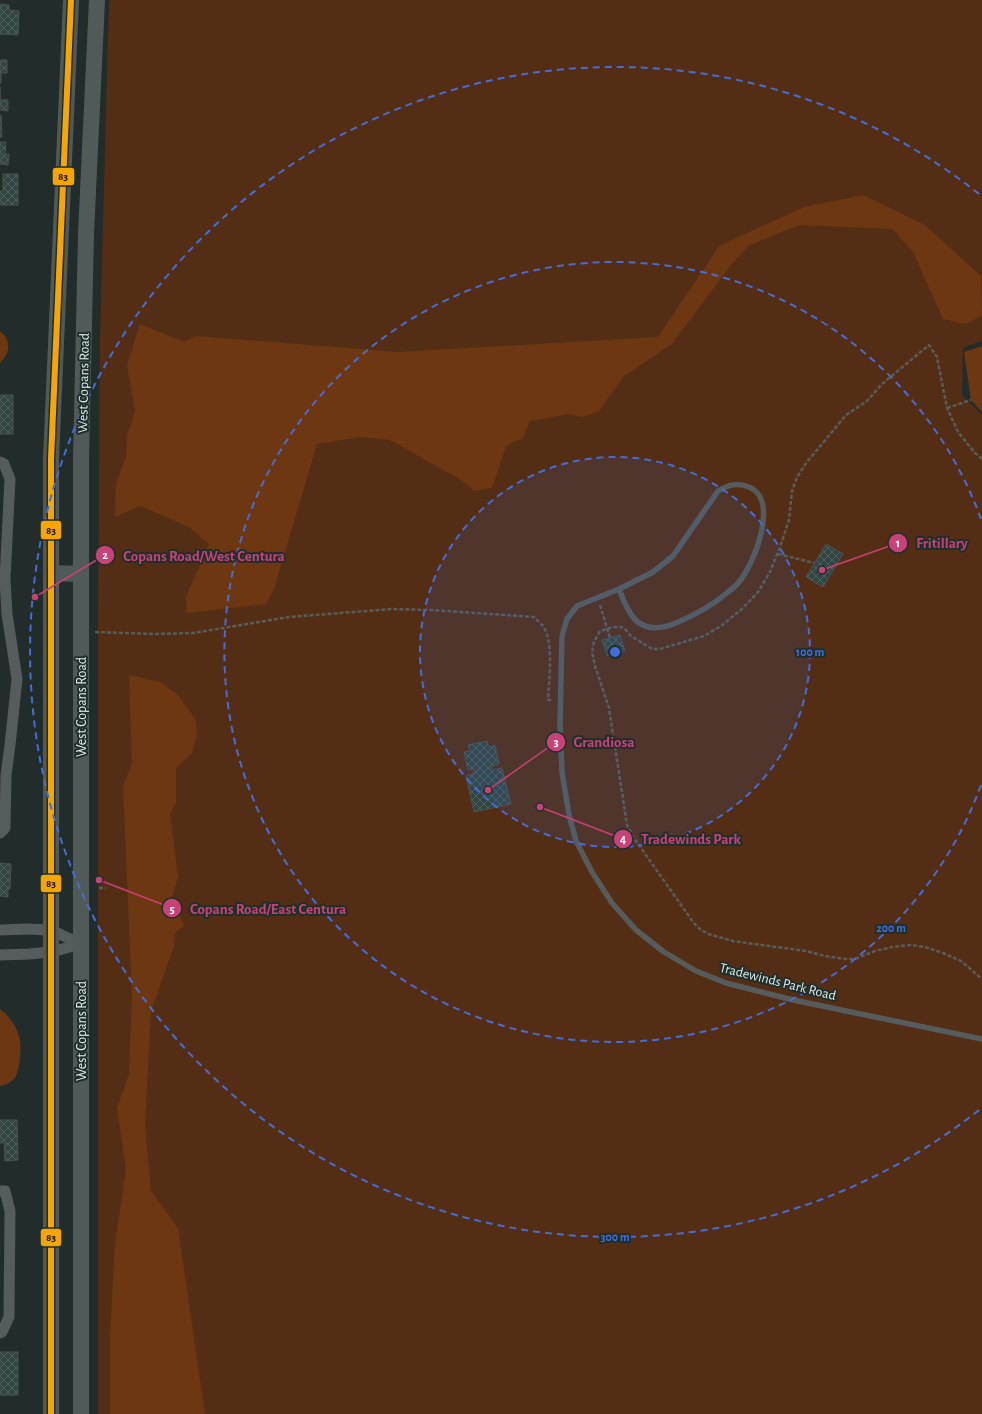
<svg xmlns="http://www.w3.org/2000/svg" width="982" height="1414" font-family="'Alegreya Sans',sans-serif">
	<style>
		.park { fill: #532e15 }
		.water { fill: #6d3712 }
		.building { fill: url(#building-cross-hatch); stroke: #4b5251 }
		.lines { fill: none; stroke-linecap: round; stroke-linejoin: round }
		.path { stroke: #585d5c; stroke-width: 2.5; stroke-dasharray: 4 2; stroke-linecap: butt }
		.lane { stroke: #555c5b; stroke-width: 5.5 }
		.street { stroke: #555c5b; stroke-width: 11 }
		.secondary { stroke: #4f5a59; stroke-width: 16 }
		.bus-1-casing { stroke: #1f2f2c; stroke-width: 9 }
		.bus-1 { stroke: #f7a600; stroke-width: 6 }
		.ring { fill: none; stroke: #446ddb; stroke-width: 2; stroke-dasharray: 7 5 }
		.labels { text-anchor: middle; stroke-width: 4; stroke-linejoin: round; paint-order: stroke }
		.street-label { font-size: 14px; fill: #e0eae8; stroke: #1f2f2c }
		.centre { fill: #446ddb; stroke: #1f2f2c; stroke-width: 2 }
		.ring-label { font-size: 12px; text-anchor: middle; font-weight: bold; fill: #446ddb; stroke: #1f2f2c; stroke-width: 4; stroke-linejoin: round; paint-order: stroke }
		.leader { fill: none; stroke: #c84277; stroke-width: 1.5 }
		.callout-dot { fill: #c84277; stroke: #1f2f2c; stroke-width: 1.5 }
		.mark-label { font-size: 12px; text-anchor: middle; font-weight: bold; fill: #fff }
		.callout-label { font-size: 15px; text-anchor: middle; font-weight: bold; fill: #c84277; stroke: #1f2f2c; stroke-width: 4; stroke-linejoin: round; paint-order: stroke }
		.line-badge { stroke: #1f2f2c; stroke-width: 1.5 }
		.pale-badge-label { font-size: 11px; text-anchor: middle; font-weight: bold; fill: #111 }
	</style>
	<defs>
		<pattern id="building-cross-hatch" width="8" height="8" patternUnits="userSpaceOnUse"><rect width="8" height="8" fill="#314543"/><path d="M0 0l8 8M0 8l8-8" fill="none" stroke="#4f605e"/></pattern>
	</defs>
	<rect width="100%" height="100%" fill="#222c2a"/>
	<polygon class="park" points="109,0 982,0 982,341 963,348 962,395 982,415 982,1414 98,1414 98,639 100,336"/>
	<g class="water">
		<polygon points="863,195 925,225 981,276 982,315 966,324 943,319 913,252 893,229 799,225 748,246 731,265 672,344 623,377 599,411 582,417 570,414 530,421 523,438 506,446 492,488 475,491 461,480 390,440 360,437 317,444 274,589 266,604 187,613 186,597 209,544 189,527 140,506 115,517 116,483 126,457 127,435 135,412 127,365 140,324 184,342 196,336 398,352 658,337 719,246 804,207"/>
		<path d="M 0,331 C 12,341 10,353 0,363 Z"/>
		<polygon points="982,346 982,412 971,400 964,352"/>
		<polygon points="129,675 160,682 178,695 196,720 197,735 192,753 176,768 176,803 170,813 178,877 172,897 184,926 175,933 174,946 151,1011 145,1126 151,1191 178,1228 205,1414 110,1414 110,1336 115,1244 126,1169 117,1108 129,1074 132,995 123,786 132,764"/>
		<path d="M 0,1009 C 9,1015 16,1026 19,1036 C 22,1046 20,1071 14,1079 C 10,1083 5,1085 0,1086 Z"/>
	</g>
	<g class="building">
		<polygon points="0,4 9,5 9,10 19,11 18,35 0,34"/>
		<polygon points="0,60 7,60 7,73 1,73 1,83 0,83"/>
		<polygon points="0,87 0,100 8,100 8,111 0,110"/>
		<polygon points="0,115 1,115 2,137 0,137"/>
		<polygon points="0,142 6,142 5,154 9,154 8,165 0,164"/>
		<polygon points="3,174 18,174 18,205 0,205 0,191 3,191"/>
		<rect x="0" y="395" width="13" height="39"/>
		<polygon points="826,544 843,554 823,587 806,577"/>
		<polygon points="620,635 625,651 607,656 602,640"/>
		<polygon points="487,741 489,747 495,745 499,764 492,766 493,770 502,768 511,804 474,812 466,776 475,773 474,769 468,770 464,752 470,751 468,745"/>
		<polygon points="0,863 11,864 10,889 8,889 8,897 0,896"/>
		<polygon points="0,1120 17,1120 18,1160 5,1161 4,1143 0,1143"/>
		<rect x="0" y="1352" width="18" height="43"/>
	</g>
	<g class="lines">
		<g class="path">
			<polyline points="947,408 971,400"/>
			<polyline points="982,459 975,453 958,432 947,408 937,357 929,345 882,384 867,401 846,415 807,462 797,477 792,491 789,520 780,547 770,572 758,592 742,609 721,626 704,636 660,649 652,649 631,636 625,629 621,627 613,627 600,631 594,642 592,652 595,666 609,708 627,825 634,838 693,922 700,929 708,934 733,941 806,951 825,956 845,959 855,959 875,951 892,947 911,945 925,947 943,953 961,961 982,979"/>
			<polyline points="778,554 814,563"/>
			<polyline points="600,605 610,638"/>
			<path d="M 95,632 L 154,634 L 193,633 L 289,617 L 392,609 L 432,610 L 534,617 C 537,620 540,623 543,626 C 554,642 549,680 548,700 L 552,700"/>
			<polyline points="99,888 106,888"/>
		</g>
		<path class="lane" d="M 619,589 C 630,619 641,637 676,623 C 695,615 712,606 728,592 C 732,589 736,586 739,582 C 754,564 780,500 749,487 C 737,482 728,485 718,491 L 673,556 L 653,572 L 619,589 L 577,606 L 567,619 L 562,636 L 560,724 L 562,772 L 569,815 L 576,841 L 592,872 L 612,903 L 636,930 L 664,952 L 696,971 L 726,983 L 793,1000 L 982,1039"/>
		<g class="street">
			<polyline points="0,462 4,464 10,479 5,579 7,614 17,679 10,745 6,775 5,828 0,833"/>
			<polyline points="0,930 26,929 51,930 81,944"/>
			<polyline points="0,955 29,954 51,952 81,944"/>
			<polyline points="0,1191 5,1191 10,1211 9,1317 2,1332 0,1333"/>
		</g>
		<g class="secondary">
			<polyline points="51,573 81,574"/>
			<polyline points="51,1414 51,459 71,0"/>
			<polyline points="81,1414 81,459 86,234 97,0"/>
		</g>
		<g class="bus-1-casing">
			<polyline id="bus-1" points="51,1414 51,459 71,0"/>
		</g>
		<use href="#bus-1" class="bus-1"/>
	</g>
	<circle cx="615" cy="652" r="195" fill="#446ddb" fill-opacity=".12"/>
	<g class="ring">
		<circle cx="615" cy="652" r="195"/>
		<path d="M981 785A390 390 0 1 1 981 519"/>
		<path d="M979 1110A585 585 0 1 1 979 194"/>
	</g>
	<g class="labels">
		<g class="street-label">
			<text transform="translate(83 383) rotate(-89)" y="5">West Copans Road</text>
			<text transform="translate(81 707) rotate(-90)" y="5">West Copans Road</text>
			<text transform="translate(778 981) rotate(14)" y="5">Tradewinds Park Road</text>
			<text transform="translate(81 1031) rotate(-90)" y="5">West Copans Road</text>
		</g>
	</g>
	<circle cx="615" cy="652" r="6" class="centre"/>
	<g class="ring-label">
		<text x="810" y="656">100 m</text>
		<text x="891" y="932">200 m</text>
		<text x="615" y="1241">300 m</text>
	</g>
	<path class="leader" d="M822 570L898 543M35 597L105 555M488 790L556 742M540 807L623 839M99 880L172 908"/>
	<g class="callout-dot">
		<circle cx="822" cy="570" r="4"/>
		<circle cx="35" cy="597" r="4"/>
		<circle cx="488" cy="790" r="4"/>
		<circle cx="540" cy="807" r="4"/>
		<circle cx="99" cy="880" r="4"/>
		<circle cx="898" cy="543" r="10"/>
		<circle cx="105" cy="555" r="10"/>
		<circle cx="556" cy="742" r="10"/>
		<circle cx="623" cy="839" r="10"/>
		<circle cx="172" cy="908" r="10"/>
	</g>
	<g class="mark-label">
		<text x="898" y="547">1</text>
		<text x="105" y="559">2</text>
		<text x="556" y="746">3</text>
		<text x="623" y="843">4</text>
		<text x="172" y="913">5</text>
	</g>
	<g class="callout-label">
		<text x="942" y="548">Fritillary</text>
		<text x="204" y="561">Copans Road/West Centura</text>
		<text x="604" y="747">Grandiosa</text>
		<text x="691" y="844">Tradewinds Park</text>
		<text x="268" y="914">Copans Road/East Centura</text>
	</g>
	<g class="line-badge">
		<rect x="52" y="167" width="23" height="19" rx="4" fill="#f7a600"/>
		<rect x="40" y="520" width="22" height="20" rx="4" fill="#f7a600"/>
		<rect x="40" y="874" width="22" height="19" rx="4" fill="#f7a600"/>
		<rect x="40" y="1228" width="22" height="19" rx="4" fill="#f7a600"/>
	</g>
	<g class="pale-badge-label">
		<text x="63" y="180">83</text>
		<text x="51" y="534">83</text>
		<text x="51" y="887">83</text>
		<text x="51" y="1241">83</text>
	</g>
</svg>
